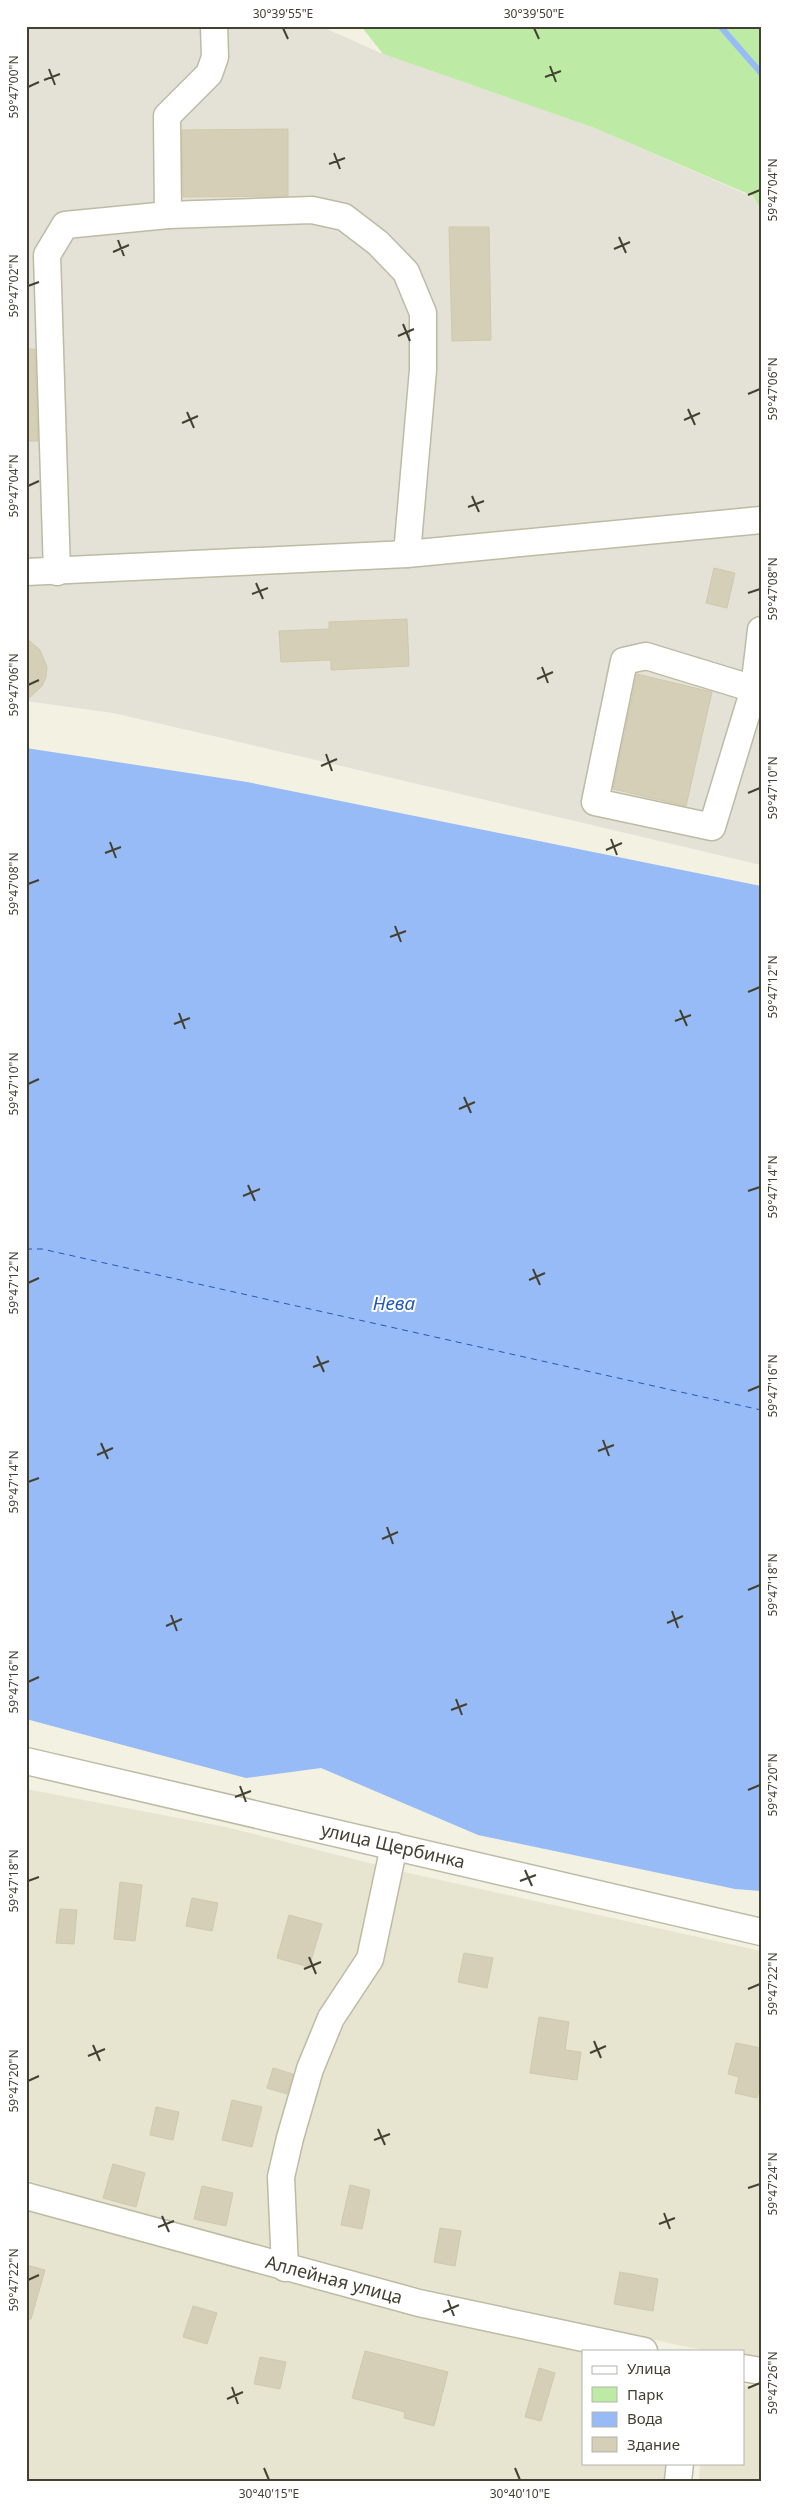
<svg xmlns="http://www.w3.org/2000/svg" width="787" height="2507" font-family="'Noto Sans',sans-serif">
	<style>
		.residential { fill: #e7e4cf }
		.industrial { fill: #e4e1d7 }
		.green { fill: #bdeba6 }
		.water { fill: #97bbf6 }
		.lines { fill: none; stroke-linecap: round; stroke-linejoin: round }
		.stream { stroke: #97bbf6; stroke-width: 6 }
		.ferry { stroke: #235ab8; stroke-width: 1; stroke-dasharray: 6 5; stroke-linecap: butt }
		.building { fill: #d4cfb6; stroke: #d0c9a9 }
		.minor-casing { stroke: #bebba4; stroke-width: 29 }
		.minor { stroke: #fff; stroke-width: 26 }
		.ticks { fill: none; stroke: #444132; stroke-width: 2 }
		.labels { text-anchor: middle; stroke-width: 4; stroke-linejoin: round; paint-order: stroke }
		.street-label { font-size: 18px; fill: #444132; stroke: #fff }
		.water-label { font-size: 19px; font-style: italic; fill: #235ab8; stroke: #fff }
		.neatline { fill: none; stroke: #444132; stroke-width: 2 }
		.ticks-label { font-size: 12px; text-anchor: middle; fill: #444132 }
	</style>
	<rect width="100%" height="100%" fill="#f3f1e1"/>
	<g class="residential">
		<polygon points="26,1789 226,1827 409,1873 761,1951 761,2360 743,2357 743,2351 709,2351 678,2345 295,2260 26,2180"/>
		<polygon points="26,2210 398,2310 583,2351 583,2463 671,2463 669,2481 26,2481"/>
		<polygon points="743,2385 761,2387 761,2481 699,2481 700,2463 743,2463"/>
	</g>
	<polygon class="industrial" points="26,26 320,26 383,54 592,127 753,197 761,212 761,865 231,740 113,713 26,701"/>
	<polygon class="green" points="361,26 761,26 761,211 753,196 592,127 383,54"/>
	<polygon class="water" points="26,748 247,782 761,886 761,1891 735,1889 478,1835 321,1768 246,1778 26,1719"/>
	<g class="lines">
		<polyline class="stream" points="720,26 761,73"/>
		<polyline class="ferry" points="26,1249 42,1249 761,1410"/>
	</g>
	<g class="building">
		<polygon points="288,129 288,196 183,197 182,130"/>
		<polygon points="449,227 489,227 491,340 452,341"/>
		<polygon points="26,349 35,349 38,441 26,441"/>
		<polygon points="714,568 735,573 727,608 706,603"/>
		<polygon points="407,619 409,666 331,670 331,660 281,662 279,631 329,629 329,622"/>
		<polygon points="26,638 40,650 47,667 46,677 42,686 26,701"/>
		<polygon points="637,674 712,692 686,806 613,789"/>
		<polygon points="120,1882 142,1885 135,1941 114,1939"/>
		<polygon points="192,1898 218,1903 212,1931 186,1926"/>
		<polygon points="60,1909 77,1910 74,1944 56,1943"/>
		<polygon points="289,1915 322,1924 309,1967 277,1958"/>
		<polygon points="464,1953 493,1958 487,1988 458,1982"/>
		<polygon points="539,2017 569,2022 565,2050 581,2052 577,2080 530,2073"/>
		<polygon points="736,2043 761,2048 761,2083 757,2098 735,2093 739,2077 728,2074"/>
		<polygon points="273,2068 293,2074 287,2094 267,2088"/>
		<polygon points="232,2100 262,2107 252,2147 222,2140"/>
		<polygon points="156,2107 179,2112 173,2140 150,2135"/>
		<polygon points="113,2164 145,2173 136,2207 103,2198"/>
		<polygon points="350,2185 370,2190 362,2229 341,2225"/>
		<polygon points="202,2186 233,2193 226,2226 194,2219"/>
		<polygon points="440,2228 461,2231 455,2266 434,2262"/>
		<polygon points="26,2265 45,2270 31,2319 26,2319"/>
		<polygon points="620,2272 658,2279 653,2311 614,2304"/>
		<polygon points="193,2306 217,2313 207,2344 183,2337"/>
		<polygon points="365,2351 448,2372 434,2426 404,2418 405,2412 352,2398"/>
		<polygon points="260,2357 286,2362 280,2389 254,2384"/>
		<polygon points="539,2368 555,2373 541,2421 525,2417"/>
	</g>
	<g class="lines">
		<g class="minor-casing">
			<g id="minor">
				<polyline points="214,26 215,57 209,74 167,116 168,215 312,210 344,217 378,243 406,272 423,313 423,370 407,554"/>
				<polyline points="26,572 407,554 761,520"/>
				<polyline points="57,572 47,255 65,225 168,215"/>
				<polyline points="754,689 646,656 624,661 595,802 712,827 754,689 761,630"/>
				<polyline points="26,1761 761,1932"/>
				<polyline points="26,2196 419,2303 644,2351"/>
				<polyline points="285,2268 281,2177 290,2138 310,2069 331,2018 370,1959 394,1846"/>
				<polyline points="743,2368 761,2371"/>
				<polyline points="678,2481 680,2463"/>
			</g>
		</g>
		<use href="#minor" class="minor"/>
	</g>
	<path class="ticks" d="M 283,28 L 288,39M 534,28 L 539,39M 550,66 L 556,82M 49,69 L 55,85M 545,77 L 561,71M 44,80 L 60,74M 28,87 L 39,82M 334,153 L 340,169M 329,164 L 345,158M 748,195 L 760,190M 619,237 L 626,253M 118,240 L 124,256M 614,249 L 630,242M 113,252 L 129,245M 28,286 L 39,282M 403,324 L 410,341M 398,336 L 414,329M 748,394 L 760,389M 688,409 L 695,425M 187,412 L 194,428M 684,420 L 700,413M 182,423 L 198,416M 28,486 L 39,481M 472,496 L 479,512M 468,507 L 484,501M 256,583 L 263,599M 748,593 L 760,589M 252,594 L 268,588M 542,667 L 548,683M 537,679 L 553,672M 28,685 L 39,680M 326,754 L 332,771M 321,766 L 337,759M 748,793 L 760,788M 611,839 L 617,855M 110,842 L 116,858M 606,850 L 622,843M 105,853 L 121,847M 28,884 L 39,880M 395,926 L 401,942M 390,937 L 406,931M 748,992 L 760,987M 680,1010 L 687,1026M 179,1013 L 185,1029M 675,1021 L 691,1015M 174,1024 L 190,1018M 28,1084 L 39,1079M 464,1097 L 471,1113M 459,1109 L 475,1102M 248,1185 L 255,1201M 748,1191 L 760,1187M 243,1196 L 260,1189M 533,1269 L 540,1285M 529,1280 L 545,1273M 28,1283 L 39,1278M 317,1356 L 324,1372M 313,1367 L 329,1361M 748,1391 L 760,1386M 603,1440 L 609,1456M 101,1443 L 108,1459M 598,1451 L 614,1445M 97,1455 L 113,1448M 28,1482 L 39,1478M 387,1527 L 393,1544M 382,1539 L 398,1532M 748,1590 L 760,1585M 672,1611 L 678,1628M 171,1615 L 177,1631M 667,1623 L 683,1616M 166,1626 L 182,1619M 28,1682 L 39,1677M 456,1699 L 462,1715M 451,1710 L 467,1704M 240,1786 L 246,1802M 748,1790 L 760,1785M 235,1797 L 251,1791M 525,1870 L 532,1886M 28,1881 L 39,1877M 520,1881 L 536,1875M 309,1957 L 316,1974M 304,1969 L 321,1962M 748,1989 L 760,1984M 594,2041 L 601,2058M 93,2045 L 100,2061M 590,2053 L 606,2046M 88,2056 L 105,2049M 28,2081 L 39,2076M 378,2129 L 385,2145M 374,2140 L 390,2134M 748,2188 L 760,2184M 664,2213 L 670,2229M 162,2216 L 169,2232M 659,2224 L 675,2218M 158,2227 L 174,2221M 28,2280 L 39,2275M 448,2300 L 454,2316M 443,2312 L 459,2305M 232,2387 L 238,2404M 748,2388 L 760,2383M 227,2399 L 243,2392M 264,2468 L 269,2480M 515,2468 L 520,2480"/>
	<g class="labels">
		<g class="street-label">
			<text transform="translate(393 1846) rotate(13)" y="6">улица Щербинка</text>
			<text transform="translate(334 2280) rotate(15)" y="6">Аллейная улица</text>
		</g>
		<g class="water-label">
			<text x="394" y="1310">Нева</text>
		</g>
	</g>
	<rect width="787" height="2507" fill="none" stroke="#ffffff" stroke-width="55"/>
	<rect x="582" y="2350" width="162" height="115" fill="#ffffff" stroke="#b4b3ad"/>
	<rect x="592" y="2366" width="25" height="8" fill="#ffffff" stroke="#b4b3ad"/>
	<text x="627" y="2374" font-size="15" fill="#444132">Улица</text>
	<rect x="592" y="2387" width="25" height="15" fill="#bdeba6" stroke="#b4b3ad"/>
	<text x="627" y="2400" font-size="15" fill="#444132">Парк</text>
	<rect x="592" y="2412" width="25" height="15" fill="#97bbf6" stroke="#b4b3ad"/>
	<text x="627" y="2424" font-size="15" fill="#444132">Вода</text>
	<rect x="592" y="2437" width="25" height="15" fill="#d4cfb6" stroke="#b4b3ad"/>
	<text x="627" y="2450" font-size="15" fill="#444132">Здание</text>
	<rect x="28" y="28" width="732" height="2452" class="neatline"/>
	<g class="ticks-label">
		<text x="283" y="18">30°39'55"E</text>
		<text x="534" y="18">30°39'50"E</text>
		<text transform="translate(14 87) rotate(-90)" y="4">59°47'00"N</text>
		<text transform="translate(773 190) rotate(-90)" y="4">59°47'04"N</text>
		<text transform="translate(14 286) rotate(-90)" y="4">59°47'02"N</text>
		<text transform="translate(773 389) rotate(-90)" y="4">59°47'06"N</text>
		<text transform="translate(14 486) rotate(-90)" y="4">59°47'04"N</text>
		<text transform="translate(773 589) rotate(-90)" y="4">59°47'08"N</text>
		<text transform="translate(14 685) rotate(-90)" y="4">59°47'06"N</text>
		<text transform="translate(773 788) rotate(-90)" y="4">59°47'10"N</text>
		<text transform="translate(14 884) rotate(-90)" y="4">59°47'08"N</text>
		<text transform="translate(773 987) rotate(-90)" y="4">59°47'12"N</text>
		<text transform="translate(14 1084) rotate(-90)" y="4">59°47'10"N</text>
		<text transform="translate(773 1187) rotate(-90)" y="4">59°47'14"N</text>
		<text transform="translate(14 1283) rotate(-90)" y="4">59°47'12"N</text>
		<text transform="translate(773 1386) rotate(-90)" y="4">59°47'16"N</text>
		<text transform="translate(14 1482) rotate(-90)" y="4">59°47'14"N</text>
		<text transform="translate(773 1585) rotate(-90)" y="4">59°47'18"N</text>
		<text transform="translate(14 1682) rotate(-90)" y="4">59°47'16"N</text>
		<text transform="translate(773 1785) rotate(-90)" y="4">59°47'20"N</text>
		<text transform="translate(14 1881) rotate(-90)" y="4">59°47'18"N</text>
		<text transform="translate(773 1984) rotate(-90)" y="4">59°47'22"N</text>
		<text transform="translate(14 2081) rotate(-90)" y="4">59°47'20"N</text>
		<text transform="translate(773 2184) rotate(-90)" y="4">59°47'24"N</text>
		<text transform="translate(14 2280) rotate(-90)" y="4">59°47'22"N</text>
		<text transform="translate(773 2383) rotate(-90)" y="4">59°47'26"N</text>
		<text x="269" y="2498">30°40'15"E</text>
		<text x="520" y="2498">30°40'10"E</text>
	</g>
</svg>
